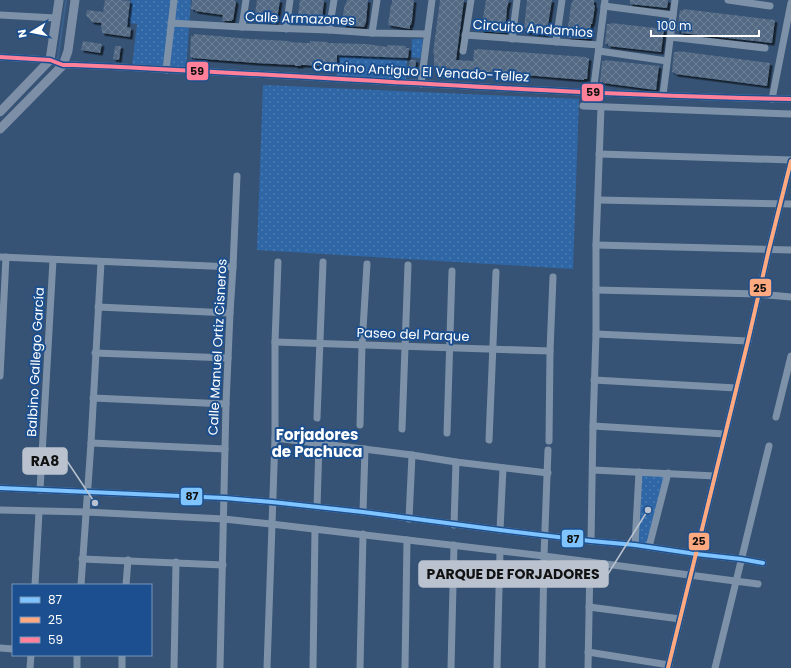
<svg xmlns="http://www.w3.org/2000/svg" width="791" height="668" font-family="Poppins,sans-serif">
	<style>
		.grass { fill: url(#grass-dots) }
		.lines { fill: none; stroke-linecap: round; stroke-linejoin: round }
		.stream { stroke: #3b618d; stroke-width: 2 }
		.building { fill: url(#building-cross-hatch); filter: url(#shadow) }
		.minor { stroke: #7d92a8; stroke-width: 7 }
		.major { stroke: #7d8ea7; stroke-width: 9 }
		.bus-1-casing { stroke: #1b4f8f; stroke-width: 7 }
		.bus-2-casing { stroke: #1b4f8f; stroke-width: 7 }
		.bus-3-casing { stroke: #1b4f8f; stroke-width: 7 }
		.bus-1 { stroke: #80c4ff; stroke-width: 4 }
		.bus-2 { stroke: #ffa980; stroke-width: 4 }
		.bus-3 { stroke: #ff8098; stroke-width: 4 }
		.labels { text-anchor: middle; stroke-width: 4; stroke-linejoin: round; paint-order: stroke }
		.street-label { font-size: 13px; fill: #fff; stroke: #1b4f8f }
		.quarter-label { font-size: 15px; font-weight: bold; fill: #fff; stroke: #1b4f8f }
		.leader { fill: none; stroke: #b9c2ce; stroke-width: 1.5 }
		.callout-dot { fill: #b9c2ce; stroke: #1b4f8f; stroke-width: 1.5 }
		.callout { fill: #b9c2ce; stroke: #b9c2ce; stroke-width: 1.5 }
		.callout-label { font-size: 14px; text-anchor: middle; font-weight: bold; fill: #111 }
		.line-badge { stroke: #1b4f8f; stroke-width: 1.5 }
		.pale-badge-label { font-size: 11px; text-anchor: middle; font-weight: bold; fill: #111 }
	</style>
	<defs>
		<pattern id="grass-dots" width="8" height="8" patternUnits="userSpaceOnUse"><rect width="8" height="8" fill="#2f66a5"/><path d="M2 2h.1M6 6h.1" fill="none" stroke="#4e7db2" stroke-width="1.8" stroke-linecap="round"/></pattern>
		<pattern id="building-cross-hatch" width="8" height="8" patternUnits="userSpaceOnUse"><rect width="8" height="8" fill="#526984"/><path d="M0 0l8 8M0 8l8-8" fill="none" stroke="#6c8096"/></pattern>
		<filter id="shadow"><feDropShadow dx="2.5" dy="2.5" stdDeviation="0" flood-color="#0009"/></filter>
	</defs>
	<rect width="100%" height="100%" fill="#365274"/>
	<g class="grass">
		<polygon points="131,0 191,0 186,70 132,67 137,24 128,23"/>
		<polygon points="412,39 423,39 421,58 411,57"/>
		<polygon points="338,55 407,58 406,82 337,77"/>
		<polygon points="263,85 579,99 573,269 257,250"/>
		<polygon points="666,475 648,545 637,544 642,476"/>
	</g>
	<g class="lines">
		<polyline class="stream" points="57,61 58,57 66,0"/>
	</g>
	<g class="building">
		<polygon points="105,0 120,0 130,1 127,27 131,28 130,37 102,33 101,23 92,22 86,15 87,10 103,12"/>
		<polygon points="192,0 235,0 235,1 236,2 233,20 232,20 232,21 222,21 223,15 195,11 195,10 191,9"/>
		<polygon points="257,0 280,0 277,20 276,20 276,23 254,20"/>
		<polygon points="300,0 324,0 322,19 320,19 320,22 299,19 299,16 298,15"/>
		<polygon points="347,0 368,0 366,22 364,27 343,25 343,14 345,4 346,4"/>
		<polygon points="392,0 414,0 412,20 411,25 410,25 410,29 388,25 391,4 392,4"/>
		<polygon points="440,0 464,0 456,60 473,61 474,50 477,50 477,49 586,57 586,58 589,58 587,79 584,79 584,80 488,72 461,72 437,70 437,68 434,68 434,54 433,53"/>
		<polygon points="486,0 509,0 507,8 505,33 482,31 482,30 481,29"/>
		<polygon points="527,0 552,0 547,31 546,32 546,35 525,32 526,28 524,28"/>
		<polygon points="573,0 594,0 594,5 595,6 593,19 592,24 591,24 590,37 588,39 568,38 568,34 567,34 571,5"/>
		<polygon points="630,0 668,0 667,8 630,4"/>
		<polygon points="683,9 775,20 772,43 681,33 681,31 677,31 680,10 683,11"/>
		<polygon points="611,23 664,29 661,52 608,46 608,44 605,44 607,24 610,24"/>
		<polygon points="194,34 251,39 289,41 290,42 306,43 310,43 310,41 328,42 328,43 367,44 387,47 387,45 406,46 406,48 409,48 408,58 337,55 337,67 305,65 301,65 301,66 295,66 295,65 256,63 193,58 193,57 190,57 191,36 194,36"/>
		<polygon points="83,41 102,44 100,53 81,50"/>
		<polygon points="115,46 121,46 119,60 113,59"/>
		<polygon points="678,51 770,63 767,86 675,74 675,73 672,72 674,52 678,52"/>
		<polygon points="410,60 416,60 415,70 409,70"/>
		<polygon points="605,60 659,66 656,90 603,83 603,82 600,82 602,61 605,61"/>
	</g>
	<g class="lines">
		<g class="minor">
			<polyline points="728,0 770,6"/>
			<polyline points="604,6 673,15"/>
			<polyline points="0,15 56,18"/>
			<polyline points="171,23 242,27 329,30 372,33 427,34"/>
			<polyline points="242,27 246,0"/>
			<polyline points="286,29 290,0"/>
			<polyline points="329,30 334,0"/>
			<polyline points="372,33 377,0"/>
			<polyline points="465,35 599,45"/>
			<polyline points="670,37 765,48"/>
			<polyline points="512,39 517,0"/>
			<polyline points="556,42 562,0"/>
			<polyline points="463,51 471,0"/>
			<polyline points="599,51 667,61"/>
			<path d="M 0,57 L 50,60 L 63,65 L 74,65 C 313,75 552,95 791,99"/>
			<polyline points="166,70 174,0"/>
			<polyline points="421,84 432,0"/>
			<polyline points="593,93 605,0"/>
			<polyline points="663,95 675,0"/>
			<polyline points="772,99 791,3"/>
			<polyline points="583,106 791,114"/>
			<polyline points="599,154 791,160"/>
			<polyline points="598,200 791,204"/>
			<polyline points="596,245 791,250"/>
			<polyline points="0,257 233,267"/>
			<polyline points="596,290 758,294 791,297"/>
			<polyline points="98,307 230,313"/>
			<polyline points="596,334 748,341"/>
			<polyline points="275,342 550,351"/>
			<polyline points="95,353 228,358"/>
			<polyline points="0,376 6,257"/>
			<polyline points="594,380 736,388"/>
			<polyline points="93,398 226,404"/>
			<polyline points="776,417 791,356"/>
			<polyline points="317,418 323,262"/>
			<polyline points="360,425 362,345 367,264"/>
			<polyline points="593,426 725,434"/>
			<polyline points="402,429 408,265"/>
			<polyline points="447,433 452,271"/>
			<polyline points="275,438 412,455 456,462 548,473"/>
			<polyline points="489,440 496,272"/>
			<polyline points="549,441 550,351 553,277"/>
			<polyline points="91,443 225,449"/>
			<polyline points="593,470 715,476"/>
			<polyline points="0,488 225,498 272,502 363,512 500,530 591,541 635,545 696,554 741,559 763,563"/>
			<polyline points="40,490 53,260"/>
			<polyline points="317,507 319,444"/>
			<polyline points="0,510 86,512 224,519 271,524 544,556 758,584"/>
			<polyline points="363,512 365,449"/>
			<polyline points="409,519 412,455"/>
			<polyline points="454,525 456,462"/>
			<polyline points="500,530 503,468"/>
			<polyline points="591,541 593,426 596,334 596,245 601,107"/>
			<polyline points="635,545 639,472"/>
			<polyline points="649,547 668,473"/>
			<polyline points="82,559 223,565"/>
			<polyline points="35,585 39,512"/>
			<polyline points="81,585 91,443 101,262"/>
			<polyline points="126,585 128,560"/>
			<polyline points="589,607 680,619"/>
			<polyline points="0,648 13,649"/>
			<polyline points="588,652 669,665"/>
			<polyline points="30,668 31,655"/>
			<polyline points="77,668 77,655"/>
			<polyline points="122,668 122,655"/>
			<polyline points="174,668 176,562"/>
			<polyline points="220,668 226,404 230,313 233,267 237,176"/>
			<polyline points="267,668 275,438 275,342 278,262"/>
			<polyline points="313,668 315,529"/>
			<polyline points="360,668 363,534"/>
			<polyline points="405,668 407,540"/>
			<polyline points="451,668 454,545"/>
			<polyline points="497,668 500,551"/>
			<polyline points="542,668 544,556 548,450"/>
			<polyline points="588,668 590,562"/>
			<polyline points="668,668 748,341 769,249 791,161"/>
			<polyline points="715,668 769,446"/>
		</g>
		<g class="major">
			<polyline points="0,112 50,60 59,0"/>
			<polyline points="0,129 63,65 68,51 75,0"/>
		</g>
		<g class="bus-1-casing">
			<polyline id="bus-1" points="0,488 225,498 272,502 363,512 500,530 591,541 635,545 696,554 741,559 763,563"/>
		</g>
		<g class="bus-2-casing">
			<polyline id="bus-2" points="668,668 748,341 769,249 791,161"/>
		</g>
		<g class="bus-3-casing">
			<path id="bus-3" d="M 0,57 L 50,60 L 63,65 L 74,65 C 313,75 552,95 791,99"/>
		</g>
		<use href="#bus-1" class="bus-1"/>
		<use href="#bus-2" class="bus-2"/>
		<use href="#bus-3" class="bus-3"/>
	</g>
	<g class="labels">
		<g class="street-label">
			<text transform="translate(300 18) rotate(2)" y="5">Calle Armazones</text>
			<text transform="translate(533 28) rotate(4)" y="5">Circuito Andamios</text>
			<text transform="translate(421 71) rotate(3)" y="5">Camino Antiguo El Venado-Tellez</text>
			<text transform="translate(413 334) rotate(2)" y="5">Paseo del Parque</text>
			<text transform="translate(217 347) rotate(-87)" y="5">Calle Manuel Ortiz Cisneros</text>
			<text transform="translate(35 362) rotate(-87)" y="5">Balbino Gallego García</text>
		</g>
		<g class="quarter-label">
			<text x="317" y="440">Forjadores<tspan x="317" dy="17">de Pachuca</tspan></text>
		</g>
	</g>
	<path class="leader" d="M95 503L67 461M648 510L608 574"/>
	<g class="callout-dot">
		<circle cx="95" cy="503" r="4"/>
		<circle cx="648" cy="510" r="4"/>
	</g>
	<g class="callout">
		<rect x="23" y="448" width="44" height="26" rx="4"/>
		<rect x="419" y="561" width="189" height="26" rx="4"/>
	</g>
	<g class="callout-label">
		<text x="45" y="466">RA8</text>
		<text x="513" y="579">PARQUE DE FORJADORES</text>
	</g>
	<g class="line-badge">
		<rect x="186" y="61" width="23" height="20" rx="4" fill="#ff8098"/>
		<rect x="581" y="83" width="23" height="19" rx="4" fill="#ff8098"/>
		<rect x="749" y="278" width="23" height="19" rx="4" fill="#ffa980"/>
		<rect x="180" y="487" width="23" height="19" rx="4" fill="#80c4ff"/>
		<rect x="561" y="529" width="23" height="19" rx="4" fill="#80c4ff"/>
		<rect x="688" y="532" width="22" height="19" rx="4" fill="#ffa980"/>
	</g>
	<g class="pale-badge-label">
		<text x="197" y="75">59</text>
		<text x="593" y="96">59</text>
		<text x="760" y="292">25</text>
		<text x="192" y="500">87</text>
		<text x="573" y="543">87</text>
		<text x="699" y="545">25</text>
	</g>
	<rect x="12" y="584" width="140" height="72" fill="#1b4f8f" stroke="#7695bc"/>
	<rect x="20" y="597" width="20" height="6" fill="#80c4ff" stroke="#7695bc"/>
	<text x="48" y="604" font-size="12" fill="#ffffff">87</text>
	<rect x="20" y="617" width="20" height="6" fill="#ffa980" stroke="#7695bc"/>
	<text x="48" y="624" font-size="12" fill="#ffffff">25</text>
	<rect x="20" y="637" width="20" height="6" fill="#ff8098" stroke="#7695bc"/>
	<text x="48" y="644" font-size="12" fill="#ffffff">59</text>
	<g transform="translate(32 32) rotate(260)" stroke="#1b4f8f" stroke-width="3" paint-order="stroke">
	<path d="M0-3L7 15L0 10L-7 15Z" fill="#ffffff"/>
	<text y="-6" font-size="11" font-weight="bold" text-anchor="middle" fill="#ffffff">N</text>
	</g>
	<path d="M651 30v6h108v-6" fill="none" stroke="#ffffff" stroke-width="2"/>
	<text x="657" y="30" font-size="12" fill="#ffffff" stroke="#1b4f8f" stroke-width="3" paint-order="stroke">100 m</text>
</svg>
